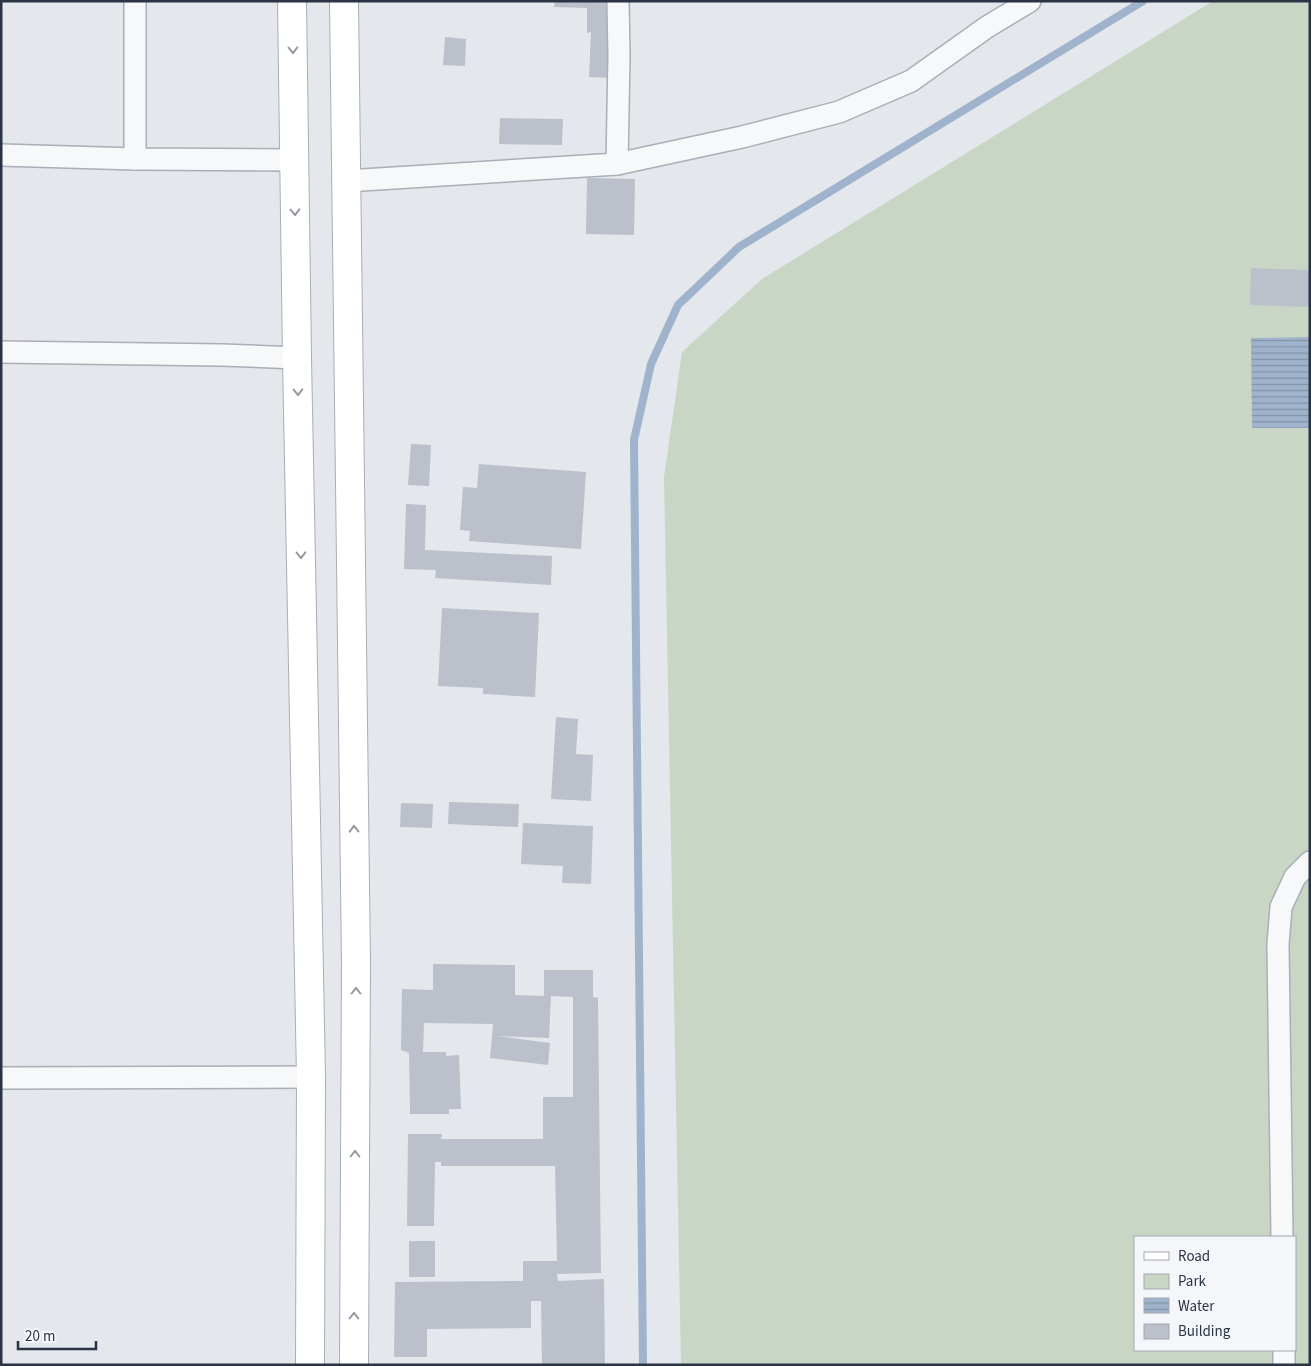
<svg xmlns="http://www.w3.org/2000/svg" width="1311" height="1366" font-family="'Source Sans 3',sans-serif">
	<style>
		.green { fill: #c9d6c5; fill-rule: evenodd }
		.water { fill: url(#water-rules) }
		.lines { fill: none; stroke-linecap: round; stroke-linejoin: round }
		.stream { stroke: #9fb4cc; stroke-width: 8 }
		.building { fill: #bbc0ca }
		.street-casing { stroke: #a9aeb7; stroke-width: 24 }
		.secondary-casing { stroke: #a9aeb7; stroke-width: 30 }
		.street { stroke: #f7f8fa; stroke-width: 21 }
		.secondary { stroke: #fff; stroke-width: 28 }
		.oneway { stroke: #959aa2 }
	</style>
	<defs>
		<pattern id="water-rules" width="6" height="5" patternUnits="userSpaceOnUse" patternTransform="scale(1.25)"><rect width="6" height="5" fill="#9fb4cc"/><path d="M0 2.5h6" fill="none" stroke="#8293a7"/></pattern>
	</defs>
	<rect width="100%" height="100%" fill="#e4e7ec"/>
	<path class="green" d="M 1213,1 L 1310,1 L 1310,1365 L 681,1365 L 664,477 L 682,352 L 762,279 ZM 1135,1237 L 1295,1237 L 1295,1350 L 1135,1350 Z"/>
	<polygon class="water" points="1310,337 1310,428 1252,428 1251,338"/>
	<g class="lines">
		<polyline class="stream" points="643,1365 634,440 651,364 678,305 739,247 1143,1"/>
	</g>
	<g class="building">
		<polygon points="555,1 616,1 614,78 589,77 591,32 587,33 587,8 554,7"/>
		<polygon points="445,37 466,39 465,66 443,65"/>
		<polygon points="500,118 563,119 562,145 499,144"/>
		<polygon points="587,178 635,179 634,235 586,234"/>
		<polygon points="1251,268 1310,270 1310,307 1250,305"/>
		<polygon points="411,444 431,445 429,486 408,485"/>
		<polygon points="479,464 586,472 581,549 469,541 470,531 460,530 463,487 477,488"/>
		<polygon points="406,504 426,505 425,550 552,556 551,585 435,578 436,570 404,569"/>
		<polygon points="442,608 539,613 535,697 483,694 483,688 438,686"/>
		<polygon points="556,717 578,719 576,754 593,755 591,801 551,799"/>
		<polygon points="449,802 519,804 518,827 448,824"/>
		<polygon points="401,803 433,804 432,828 400,827"/>
		<polygon points="523,823 593,826 591,884 562,883 563,866 521,864"/>
		<polygon points="433,964 515,965 515,995 544,996 544,970 593,970 593,997 598,998 601,1273 557,1274 558,1281 604,1279 605,1365 542,1365 541,1301 531,1301 531,1328 427,1329 427,1357 394,1357 395,1282 523,1281 523,1261 557,1261 555,1166 441,1166 441,1162 435,1162 434,1226 407,1226 408,1134 442,1134 441,1139 543,1139 543,1097 573,1097 573,997 551,996 549,1038 497,1036 550,1043 548,1065 490,1058 493,1024 424,1023 423,1052 446,1052 446,1056 459,1055 461,1109 449,1109 449,1114 410,1114 409,1053 401,1050 402,989 433,990"/>
		<rect x="409" y="1241" width="26" height="36"/>
	</g>
	<g class="lines">
		<g class="street-casing">
			<g id="street">
				<polyline points="1,155 135,159 294,160"/>
				<polyline points="135,159 135,1"/>
				<polyline points="617,164 619,56 618,1"/>
				<polyline points="346,181 617,164 742,137 839,112 911,81 987,27 1030,1"/>
				<polyline points="1,352 222,355 297,358"/>
				<polyline points="1,1078 311,1077"/>
				<polyline points="1282,1237 1278,944 1281,907 1295,877 1310,862"/>
				<polyline points="1284,1350 1284,1365"/>
			</g>
		</g>
		<g class="secondary-casing">
			<g id="secondary">
				<polyline points="292,1 297,358 311,1077 310,1365"/>
				<polyline points="344,1 356,964 354,1365"/>
			</g>
		</g>
		<use href="#street" class="street"/>
		<use href="#secondary" class="secondary"/>
	</g>
	<defs><path id="oneway-chevron" d="M-2-3.5L2.5 0L-2 3.5" fill="none" stroke-width="1.6" stroke-linecap="round" stroke-linejoin="round" transform="scale(1.25)"/></defs>
	<g class="oneway">
		<use href="#oneway-chevron" transform="translate(293 50) rotate(89)"/>
		<use href="#oneway-chevron" transform="translate(295 212) rotate(89)"/>
		<use href="#oneway-chevron" transform="translate(298 392) rotate(89)"/>
		<use href="#oneway-chevron" transform="translate(301 555) rotate(89)"/>
		<use href="#oneway-chevron" transform="translate(354 829) rotate(-91)"/>
		<use href="#oneway-chevron" transform="translate(356 991) rotate(-90)"/>
		<use href="#oneway-chevron" transform="translate(355 1154) rotate(-90)"/>
		<use href="#oneway-chevron" transform="translate(354 1316) rotate(-90)"/>
	</g>
	<rect width="1311" height="1366" fill="none" stroke="#2b3445" stroke-width="5"/>
	<rect x="1134" y="1236" width="162" height="115" fill="#f4f6f9" stroke="#a4a8b1"/>
	<rect x="1144" y="1252" width="25" height="8" fill="#ffffff" stroke="#a4a8b1"/>
	<text x="1178" y="1261" font-size="15" fill="#2b3445">Road</text>
	<rect x="1144" y="1274" width="25" height="15" fill="#c9d6c5" stroke="#a4a8b1"/>
	<text x="1178" y="1286" font-size="15" fill="#2b3445">Park</text>
	<rect x="1144" y="1298" width="25" height="15" fill="url(#water-rules)" stroke="#a4a8b1"/>
	<text x="1178" y="1311" font-size="15" fill="#2b3445">Water</text>
	<rect x="1144" y="1324" width="25" height="15" fill="#bbc0ca" stroke="#a4a8b1"/>
	<text x="1178" y="1336" font-size="15" fill="#2b3445">Building</text>
	<path d="M18 1341v8h78v-8" fill="none" stroke="#2b3445" stroke-width="2.5"/>
	<text x="25" y="1341" font-size="15" fill="#2b3445" stroke="#f4f6f9" stroke-width="4" paint-order="stroke">20 m</text>
</svg>
